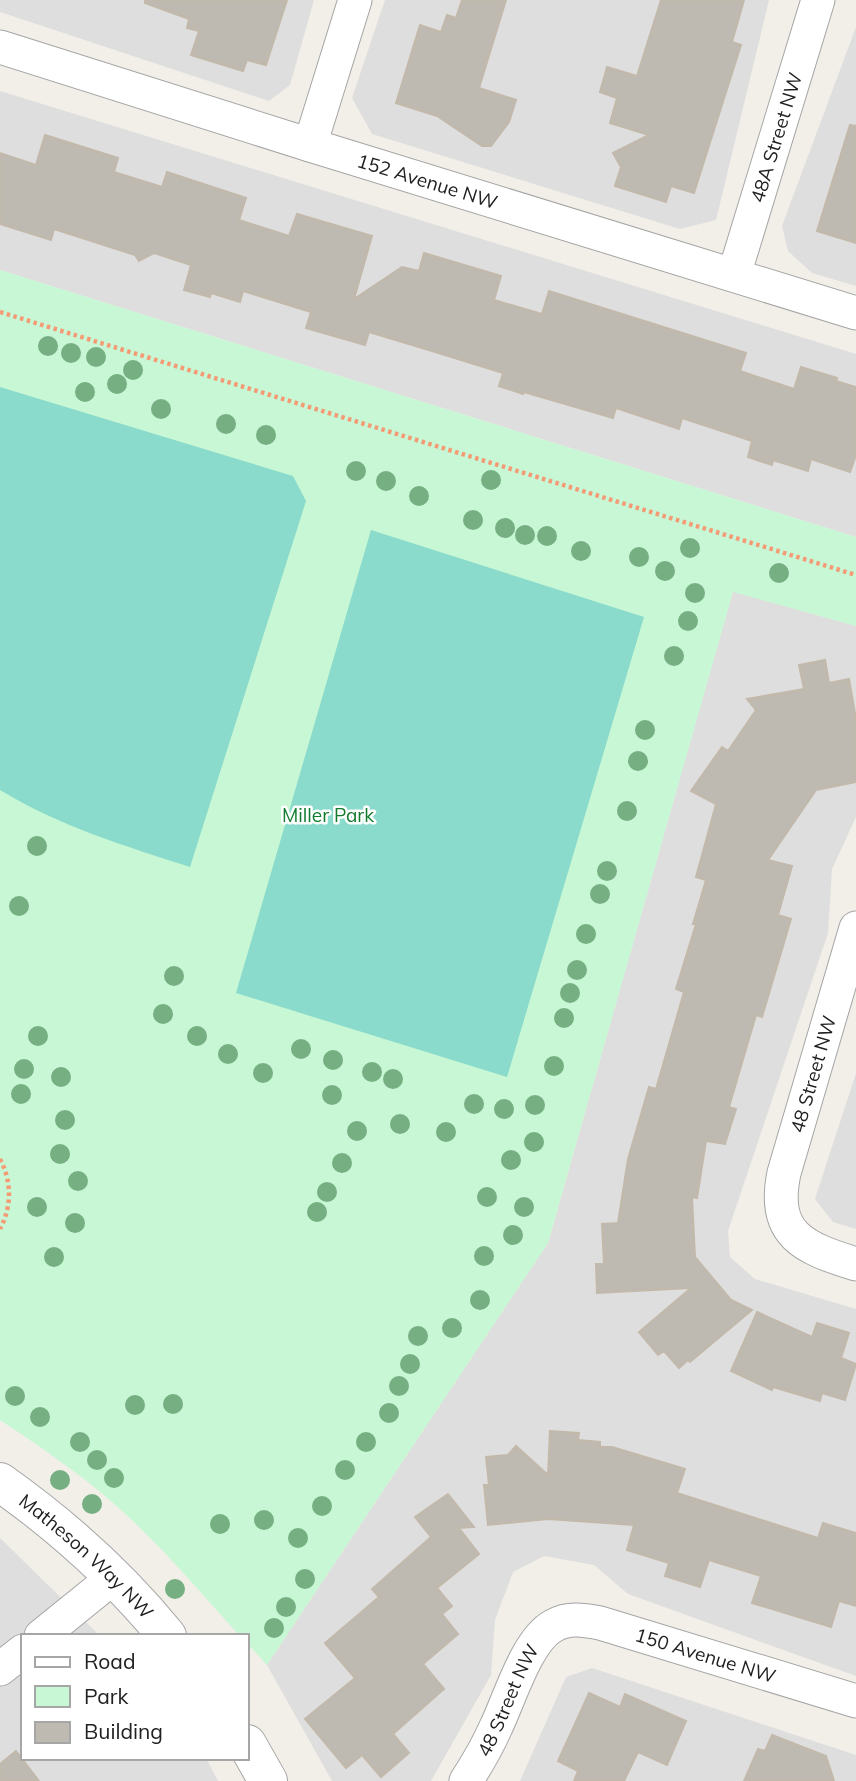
<svg xmlns="http://www.w3.org/2000/svg" width="856" height="1781" font-family="Mulish,sans-serif">
	<style>
		.residential { fill: #dfdede }
		.park { fill: #c8f7d5 }
		.pitch { fill: #8adbcb }
		.building { fill: #beb9b1; stroke: #c2b9ab; stroke-width: 2 }
		.lines { fill: none; stroke-linecap: round; stroke-linejoin: round }
		.minor-casing { stroke: #a5a5a5; stroke-width: 35 }
		.tertiary-casing { stroke: #a5a5a5; stroke-width: 40 }
		.path { stroke: #f49b76; stroke-width: 4.5; stroke-dasharray: 3.5 3.5; stroke-linecap: butt }
		.minor { stroke: #fff; stroke-width: 33 }
		.tertiary { stroke: #fff; stroke-width: 38 }
		.tree { fill: #76b082 }
		.labels { text-anchor: middle; stroke-width: 5; stroke-linejoin: round; paint-order: stroke }
		.street-label { font-size: 19px; fill: #212121; stroke: #fff }
		.park-label { font-size: 19px; fill: #117c2e; stroke: #fff }
	</style>
	<rect width="100%" height="100%" fill="#f1efe8"/>
	<g class="residential">
		<polygon points="0,0 314,0 290,85 269,101 0,12"/>
		<polygon points="385,0 769,0 716,220 680,229 372,134 352,98"/>
		<polygon points="856,27 856,286 812,273 788,251 782,226"/>
		<polygon points="0,91 856,354 856,537 0,270"/>
		<polygon points="733,591 856,626 856,817 832,869 828,933 728,1231 730,1257 755,1279 856,1309 856,1676 628,1594 594,1565 544,1556 513,1572 495,1620 491,1675 431,1781 332,1781 267,1665 548,1243"/>
		<polygon points="856,1073 856,1229 833,1222 815,1199"/>
		<polygon points="0,1538 100,1636 23,1636 23,1758 206,1758 218,1781 0,1781"/>
		<polygon points="592,1668 856,1755 856,1781 520,1781 566,1677"/>
	</g>
	<path class="park" d="M 0,270 L 856,537 L 856,626 L 733,592 L 548,1243 L 267,1665 L 247,1643 L 247,1636 L 240,1636 C 199,1591 159,1543 113,1503 C 78,1472 39,1446 0,1420 Z"/>
	<g class="pitch">
		<path d="M 0,387 L 293,476 L 306,501 L 190,867 C 125,846 59,826 0,790 Z"/>
		<polygon points="371,530 644,617 507,1077 236,993"/>
	</g>
	<g class="building">
		<polygon points="145,0 287,0 266,65 247,60 243,71 191,55 199,31 187,28 189,19 145,3"/>
		<polygon points="462,0 506,0 479,88 516,100 509,122 491,146 482,146 437,116 396,103 420,25 441,32 447,15 456,18"/>
		<polygon points="661,0 744,0 732,42 741,45 694,193 671,186 666,202 615,186 621,167 613,153 649,135 610,123 617,98 600,92 607,67 637,76"/>
		<polygon points="850,125 856,126 856,243 817,231"/>
		<polygon points="45,135 118,158 114,172 162,187 167,172 246,198 239,220 289,236 297,214 372,236 354,299 402,267 419,271 424,253 501,276 494,300 542,314 549,291 746,353 740,371 794,389 801,367 837,378 836,381 856,387 856,455 850,472 811,459 808,471 773,460 772,465 748,457 752,441 682,418 679,429 616,408 613,418 524,392 523,394 499,386 503,373 432,351 369,332 365,345 306,328 311,312 243,291 240,302 211,293 210,297 184,290 191,265 154,253 139,261 135,255 54,229 51,240 0,224 0,153 36,165"/>
		<polygon points="825,660 829,683 849,679 856,719 856,782 816,790 768,860 792,866 778,915 791,919 762,1017 756,1015 729,1107 736,1109 725,1144 706,1141 697,1198 692,1197 695,1257 731,1300 752,1310 690,1362 688,1360 679,1368 664,1351 658,1355 639,1332 691,1288 597,1293 596,1264 604,1264 602,1224 618,1223 628,1159 649,1087 656,1089 684,992 676,989 696,924 693,924 706,880 696,877 716,804 691,791 722,747 728,751 756,710 747,699 804,689 799,665"/>
		<polygon points="757,1312 812,1337 817,1323 849,1333 841,1358 856,1364 845,1400 822,1393 820,1401 773,1387 772,1390 731,1371"/>
		<polygon points="550,1431 579,1433 578,1440 600,1442 600,1447 612,1447 685,1469 677,1493 818,1538 823,1523 856,1533 856,1606 839,1601 831,1627 752,1603 761,1576 709,1560 700,1587 665,1576 669,1563 627,1550 634,1525 548,1519 488,1525 484,1485 489,1485 486,1457 508,1455 516,1446 548,1475"/>
		<polygon points="448,1494 474,1527 459,1528 479,1554 437,1588 452,1606 442,1614 458,1634 423,1664 444,1689 393,1734 409,1753 381,1777 362,1755 346,1768 305,1719 355,1678 325,1643 379,1597 372,1589 431,1537 415,1517"/>
		<polygon points="589,1693 620,1707 625,1694 686,1721 667,1765 638,1752 624,1781 574,1781 578,1771 558,1761"/>
		<polygon points="772,1735 826,1756 834,1781 744,1781 758,1749 765,1751"/>
		<polygon points="16,1751 39,1781 0,1781 0,1764"/>
	</g>
	<g class="lines">
		<g class="minor-casing">
			<g id="minor">
				<path id="s1" d="M 0,47 L 310,145 L 856,313"/>
				<polyline points="310,145 355,0"/>
				<path id="s2" d="M 734,275 L 818,0"/>
				<path d="M 856,928 L 784,1173 C 771,1235 804,1248 856,1264"/>
				<polyline points="41,1636 114,1577"/>
				<polyline points="0,1669 23,1651"/>
				<path id="s3" d="M 466,1781 C 477,1764 487,1747 495,1729 C 509,1701 526,1641 553,1626 C 568,1617 584,1620 600,1623 L 856,1701"/>
			</g>
		</g>
		<g class="tertiary-casing">
			<g id="tertiary">
				<path id="s4" d="M 0,1482 C 62,1526 119,1577 167,1636"/>
				<polyline points="247,1744 268,1781"/>
			</g>
		</g>
		<g class="path">
			<polyline points="0,312 856,575"/>
			<path d="M 0,1159 C 12,1182 12,1206 0,1229"/>
		</g>
		<use href="#minor" class="minor"/>
		<use href="#tertiary" class="tertiary"/>
	</g>
	<g class="tree">
		<circle cx="48" cy="346" r="10"/>
		<circle cx="71" cy="353" r="10"/>
		<circle cx="96" cy="357" r="10"/>
		<circle cx="133" cy="370" r="10"/>
		<circle cx="117" cy="384" r="10"/>
		<circle cx="85" cy="392" r="10"/>
		<circle cx="161" cy="409" r="10"/>
		<circle cx="226" cy="424" r="10"/>
		<circle cx="266" cy="435" r="10"/>
		<circle cx="356" cy="471" r="10"/>
		<circle cx="491" cy="480" r="10"/>
		<circle cx="386" cy="481" r="10"/>
		<circle cx="419" cy="496" r="10"/>
		<circle cx="473" cy="520" r="10"/>
		<circle cx="505" cy="528" r="10"/>
		<circle cx="525" cy="535" r="10"/>
		<circle cx="547" cy="536" r="10"/>
		<circle cx="690" cy="548" r="10"/>
		<circle cx="581" cy="551" r="10"/>
		<circle cx="639" cy="557" r="10"/>
		<circle cx="665" cy="571" r="10"/>
		<circle cx="779" cy="573" r="10"/>
		<circle cx="695" cy="593" r="10"/>
		<circle cx="688" cy="621" r="10"/>
		<circle cx="674" cy="656" r="10"/>
		<circle cx="645" cy="730" r="10"/>
		<circle cx="638" cy="761" r="10"/>
		<circle cx="627" cy="811" r="10"/>
		<circle cx="37" cy="846" r="10"/>
		<circle cx="607" cy="871" r="10"/>
		<circle cx="600" cy="894" r="10"/>
		<circle cx="19" cy="906" r="10"/>
		<circle cx="586" cy="934" r="10"/>
		<circle cx="577" cy="970" r="10"/>
		<circle cx="174" cy="976" r="10"/>
		<circle cx="570" cy="993" r="10"/>
		<circle cx="163" cy="1014" r="10"/>
		<circle cx="564" cy="1018" r="10"/>
		<circle cx="38" cy="1036" r="10"/>
		<circle cx="197" cy="1036" r="10"/>
		<circle cx="301" cy="1049" r="10"/>
		<circle cx="228" cy="1054" r="10"/>
		<circle cx="333" cy="1060" r="10"/>
		<circle cx="554" cy="1066" r="10"/>
		<circle cx="24" cy="1069" r="10"/>
		<circle cx="372" cy="1072" r="10"/>
		<circle cx="263" cy="1073" r="10"/>
		<circle cx="61" cy="1077" r="10"/>
		<circle cx="393" cy="1079" r="10"/>
		<circle cx="21" cy="1094" r="10"/>
		<circle cx="332" cy="1095" r="10"/>
		<circle cx="474" cy="1104" r="10"/>
		<circle cx="535" cy="1105" r="10"/>
		<circle cx="504" cy="1109" r="10"/>
		<circle cx="65" cy="1120" r="10"/>
		<circle cx="400" cy="1124" r="10"/>
		<circle cx="357" cy="1131" r="10"/>
		<circle cx="446" cy="1132" r="10"/>
		<circle cx="534" cy="1142" r="10"/>
		<circle cx="60" cy="1154" r="10"/>
		<circle cx="511" cy="1160" r="10"/>
		<circle cx="342" cy="1163" r="10"/>
		<circle cx="78" cy="1181" r="10"/>
		<circle cx="327" cy="1192" r="10"/>
		<circle cx="487" cy="1197" r="10"/>
		<circle cx="37" cy="1207" r="10"/>
		<circle cx="524" cy="1207" r="10"/>
		<circle cx="317" cy="1212" r="10"/>
		<circle cx="75" cy="1223" r="10"/>
		<circle cx="513" cy="1235" r="10"/>
		<circle cx="484" cy="1256" r="10"/>
		<circle cx="54" cy="1257" r="10"/>
		<circle cx="480" cy="1300" r="10"/>
		<circle cx="452" cy="1328" r="10"/>
		<circle cx="418" cy="1336" r="10"/>
		<circle cx="410" cy="1364" r="10"/>
		<circle cx="399" cy="1386" r="10"/>
		<circle cx="15" cy="1396" r="10"/>
		<circle cx="173" cy="1404" r="10"/>
		<circle cx="135" cy="1405" r="10"/>
		<circle cx="389" cy="1413" r="10"/>
		<circle cx="40" cy="1417" r="10"/>
		<circle cx="80" cy="1442" r="10"/>
		<circle cx="366" cy="1442" r="10"/>
		<circle cx="97" cy="1460" r="10"/>
		<circle cx="345" cy="1470" r="10"/>
		<circle cx="114" cy="1478" r="10"/>
		<circle cx="60" cy="1480" r="10"/>
		<circle cx="92" cy="1504" r="10"/>
		<circle cx="322" cy="1506" r="10"/>
		<circle cx="264" cy="1520" r="10"/>
		<circle cx="220" cy="1524" r="10"/>
		<circle cx="298" cy="1538" r="10"/>
		<circle cx="305" cy="1579" r="10"/>
		<circle cx="175" cy="1589" r="10"/>
		<circle cx="286" cy="1607" r="10"/>
		<circle cx="274" cy="1628" r="10"/>
	</g>
	<g class="labels">
		<g class="street-label">
			<text dy="7" stroke="none"><textPath href="#s2" startOffset="144">48A Street NW</textPath></text>
			<text dy="7" stroke="none"><textPath href="#s1" startOffset="448">152 Avenue NW</textPath></text>
			<text transform="translate(813 1074) rotate(-74)" y="7">48 Street NW</text>
			<text dy="7" stroke="none"><textPath href="#s4" startOffset="114">Matheson Way NW</textPath></text>
			<text dy="7" stroke="none"><textPath href="#s3" startOffset="338">150 Avenue NW</textPath></text>
			<text dy="7" stroke="none"><textPath href="#s3" startOffset="91">48 Street NW</textPath></text>
		</g>
		<g class="park-label">
			<text x="328" y="822">Miller Park</text>
		</g>
	</g>
	<rect x="21" y="1634" width="228" height="126" fill="#ffffff" stroke="#a6a6a6" stroke-width="2"/>
	<rect x="35" y="1657" width="35" height="10" fill="#ffffff" stroke="#a6a6a6" stroke-width="2"/>
	<text x="84" y="1669" font-size="21" fill="#212121">Road</text>
	<rect x="35" y="1686" width="35" height="21" fill="#c8f7d5" stroke="#a6a6a6" stroke-width="2"/>
	<text x="84" y="1704" font-size="21" fill="#212121">Park</text>
	<rect x="35" y="1722" width="35" height="21" fill="#beb9b1" stroke="#a6a6a6" stroke-width="2"/>
	<text x="84" y="1739" font-size="21" fill="#212121">Building</text>
</svg>
